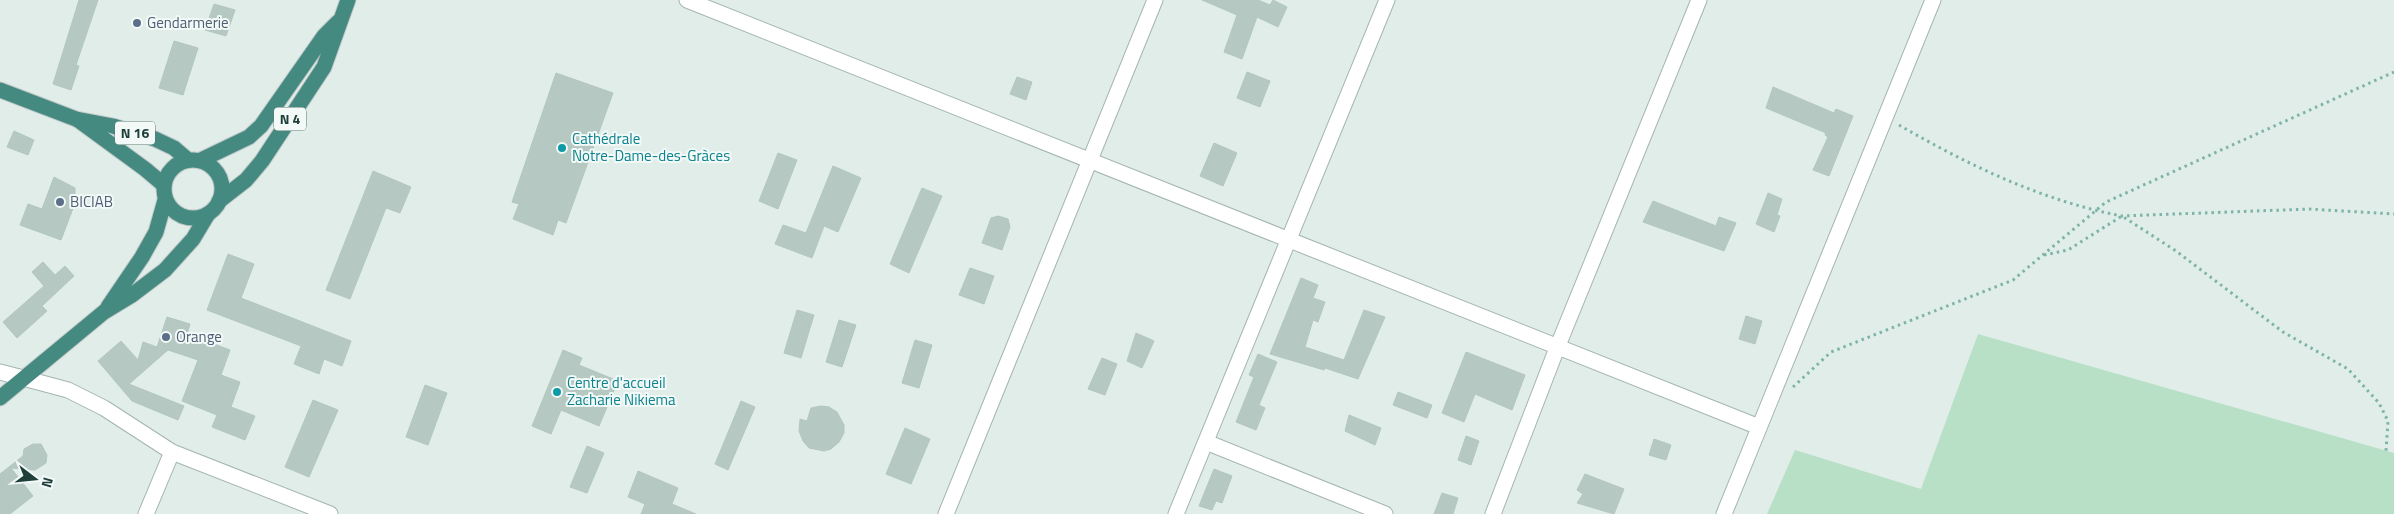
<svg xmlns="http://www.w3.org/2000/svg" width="2394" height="514" font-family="'Titillium Web',sans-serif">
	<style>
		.green { fill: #b7e0c6 }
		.building { fill: #b6c8c2; stroke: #b2c7c1 }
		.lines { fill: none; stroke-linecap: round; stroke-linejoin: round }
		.minor-casing { stroke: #a3b5b1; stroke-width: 17 }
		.tertiary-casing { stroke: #a3b5b1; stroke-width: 17 }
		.trunk-casing { stroke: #c0c9c8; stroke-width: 17 }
		.path { stroke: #7eb4a8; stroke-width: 3; stroke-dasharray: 2.5 4; stroke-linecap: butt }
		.minor { stroke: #fff; stroke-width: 15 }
		.tertiary { stroke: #fff; stroke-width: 15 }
		.trunk { stroke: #448a80; stroke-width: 15 }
		.service-dot { fill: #5c6f8a; stroke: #f2f9f6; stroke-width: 2 }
		.culture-dot { fill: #0f9aa8; stroke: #f2f9f6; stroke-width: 2 }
		.labels { text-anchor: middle; stroke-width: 4; stroke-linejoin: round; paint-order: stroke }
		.shield { fill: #f2f9f6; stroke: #5e7772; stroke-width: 1 }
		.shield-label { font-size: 14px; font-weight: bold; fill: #1f3f3a }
		.service-label { font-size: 15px; fill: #4e5e75; stroke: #f2f9f6; text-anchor: start }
		.culture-label { font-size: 15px; fill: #0d838f; stroke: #f2f9f6; text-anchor: start }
	</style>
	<rect width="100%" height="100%" fill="#e1ede9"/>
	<polygon class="green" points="1978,334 2394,453 2394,514 1767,514 1795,450 1921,489"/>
	<g class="building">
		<polygon points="79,0 98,0 76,65 79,66 71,90 53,84"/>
		<polygon points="1202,0 1258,0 1270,5 1273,0 1287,7 1278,27 1257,17 1242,59 1224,52 1237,15"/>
		<polygon points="214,4 235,10 226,36 205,30"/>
		<polygon points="174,41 198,48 183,95 159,88"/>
		<polygon points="1247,72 1270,81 1260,107 1237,98"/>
		<polygon points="556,73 613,93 566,223 558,220 553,235 513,219 519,204 512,202"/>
		<polygon points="1017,77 1032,82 1026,100 1010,94"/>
		<polygon points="1773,87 1834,113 1836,109 1853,116 1829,176 1813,170 1828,137 1825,135 1826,133 1766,108"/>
		<polygon points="14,131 34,140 28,155 7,147"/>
		<polygon points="1214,143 1237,153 1223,186 1200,176"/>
		<polygon points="778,153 797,160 778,209 759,201"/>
		<polygon points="833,166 861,178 838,232 824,226 812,258 775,244 783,225 806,233"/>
		<polygon points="373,171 411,187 400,213 386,208 350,299 326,290"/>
		<polygon points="54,177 75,188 75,203 61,240 20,225 28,204 42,209"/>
		<polygon points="922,188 942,196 909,273 890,264"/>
		<polygon points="1768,193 1782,199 1777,215 1780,216 1774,232 1756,224"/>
		<polygon points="1653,201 1716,226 1719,217 1736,223 1724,251 1643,222"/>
		<polygon points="998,216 1008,219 1010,227 1002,250 982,243 991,218"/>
		<polygon points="228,254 254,264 241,298 351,341 342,366 324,359 319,374 294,364 301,346 207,310"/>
		<polygon points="43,262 55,275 65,266 74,276 42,306 47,311 17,338 3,322 44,286 32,272"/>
		<polygon points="970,268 994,276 984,304 959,295"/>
		<polygon points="1301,278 1318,285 1313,298 1325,302 1318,322 1313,320 1305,347 1344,360 1364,310 1385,317 1358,379 1325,368 1324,370 1270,354"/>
		<polygon points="797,310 814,315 801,358 784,353"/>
		<polygon points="1746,316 1762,321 1755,344 1739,339"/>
		<polygon points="167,317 190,324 187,334 230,350 221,375 240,382 231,407 255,416 245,440 212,427 217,415 182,401 198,360 168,350 129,384 184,406 178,420 132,401 98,361 121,341 138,360 143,342 157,347"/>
		<polygon points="839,320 856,325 842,367 826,362"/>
		<polygon points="1136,333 1154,341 1142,368 1127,361"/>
		<polygon points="915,340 932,345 919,388 902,383"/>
		<polygon points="563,350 582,358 579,365 618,381 599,426 561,410 551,434 532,426"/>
		<polygon points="1466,352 1525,375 1512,410 1475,394 1464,422 1442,413"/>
		<polygon points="1258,354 1277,362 1259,405 1265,408 1256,430 1236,422 1254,377 1249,375"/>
		<polygon points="1102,358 1117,364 1105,395 1088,389"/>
		<polygon points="425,385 447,393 428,445 406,437"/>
		<polygon points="1398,392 1432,405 1427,418 1393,405"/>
		<polygon points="313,400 338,410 309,477 285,467"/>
		<polygon points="741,401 755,407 728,470 715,464"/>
		<polygon points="821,406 829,407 837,412 844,425 844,433 839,442 831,449 824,451 809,448 803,441 799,431 800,419 807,421 811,408"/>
		<polygon points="1349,415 1381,428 1375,445 1345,431"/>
		<polygon points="905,428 930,439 911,484 886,474"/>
		<polygon points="1466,436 1479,441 1471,465 1458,460"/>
		<polygon points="1654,439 1671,445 1666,460 1649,455"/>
		<polygon points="33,444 41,444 47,455 46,463 35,470 11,468 33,496 10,514 0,514 0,474 23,456 24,449"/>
		<polygon points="587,446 604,453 587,493 570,487"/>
		<polygon points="1214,469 1232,476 1222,503 1216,501 1212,510 1199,506"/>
		<polygon points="638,471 678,488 672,504 696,514 641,514 645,504 628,497"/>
		<polygon points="1585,474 1624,489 1614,514 1577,503 1583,494 1577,490"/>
		<polygon points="1442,493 1458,498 1453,514 1434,514"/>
	</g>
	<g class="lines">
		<g class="minor-casing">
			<g id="minor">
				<polyline points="687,0 1759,427"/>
				<polyline points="0,372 23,378"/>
				<polyline points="1206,442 1385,514"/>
				<polyline points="146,514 172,452"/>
				<polyline points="946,514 1155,0"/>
				<polyline points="1176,514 1387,0"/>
				<polyline points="1493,514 1557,348 1699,0"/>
				<polyline points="1724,514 1933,0"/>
			</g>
		</g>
		<g class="tertiary-casing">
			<polyline id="tertiary" points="23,378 68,390 104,408 172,452 330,514"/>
		</g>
		<g class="trunk-casing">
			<g id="trunk">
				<polyline points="0,90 76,119 113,126 155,139 174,148 188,160"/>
				<polyline points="78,120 145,169 164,185"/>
				<polyline points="201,160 249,137 261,126 324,36 338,22"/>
				<circle cx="193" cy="189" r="29"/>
				<polyline points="219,201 246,180 262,161 324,67 348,0"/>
				<polyline points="108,307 142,257 156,232 165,200"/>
				<polyline points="0,398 104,312 132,295 165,270 193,239 208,214"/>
			</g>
		</g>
		<g class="path">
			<path d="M 1899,125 C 1968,165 2043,201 2122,216 L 2309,209 L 2394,214"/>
			<polyline points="2044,255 2068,250 2122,216 2176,251 2283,332 2348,369 2379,403 2388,421 2386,451"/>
			<polyline points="1793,387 1831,352 2013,280 2106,202 2394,72"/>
		</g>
		<use href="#minor" class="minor"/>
		<use href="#tertiary" class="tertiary"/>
		<use href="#trunk" class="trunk"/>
	</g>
	<g class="service-dot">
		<circle cx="137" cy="23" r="5"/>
		<circle cx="60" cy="202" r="5"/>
		<circle cx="166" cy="337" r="5"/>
	</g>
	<g class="culture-dot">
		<circle cx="562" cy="148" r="5"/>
		<circle cx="557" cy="392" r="5"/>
	</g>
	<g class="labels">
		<g class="shield">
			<rect x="274" y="107.5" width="32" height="23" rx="4"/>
			<rect x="115" y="121.5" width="40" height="23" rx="4"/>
		</g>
		<g class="shield-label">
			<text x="290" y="124">N 4</text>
			<text x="135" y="138">N 16</text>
		</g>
		<g class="service-label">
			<text x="147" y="28">Gendarmerie</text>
			<text x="70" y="207">BICIAB</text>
			<text x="176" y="342">Orange</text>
		</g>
		<g class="culture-label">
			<text x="572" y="144">Cathédrale<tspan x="572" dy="17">Notre-Dame-des-Gràces</tspan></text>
			<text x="567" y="388">Centre d'accueil<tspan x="567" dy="17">Zacharie Nikiema</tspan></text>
		</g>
	</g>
	<g transform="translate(35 479) rotate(106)" stroke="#f2f9f6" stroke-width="4" paint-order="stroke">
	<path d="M0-4L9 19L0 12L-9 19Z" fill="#1f3f3a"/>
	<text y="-8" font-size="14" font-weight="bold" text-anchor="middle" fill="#1f3f3a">N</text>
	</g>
</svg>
